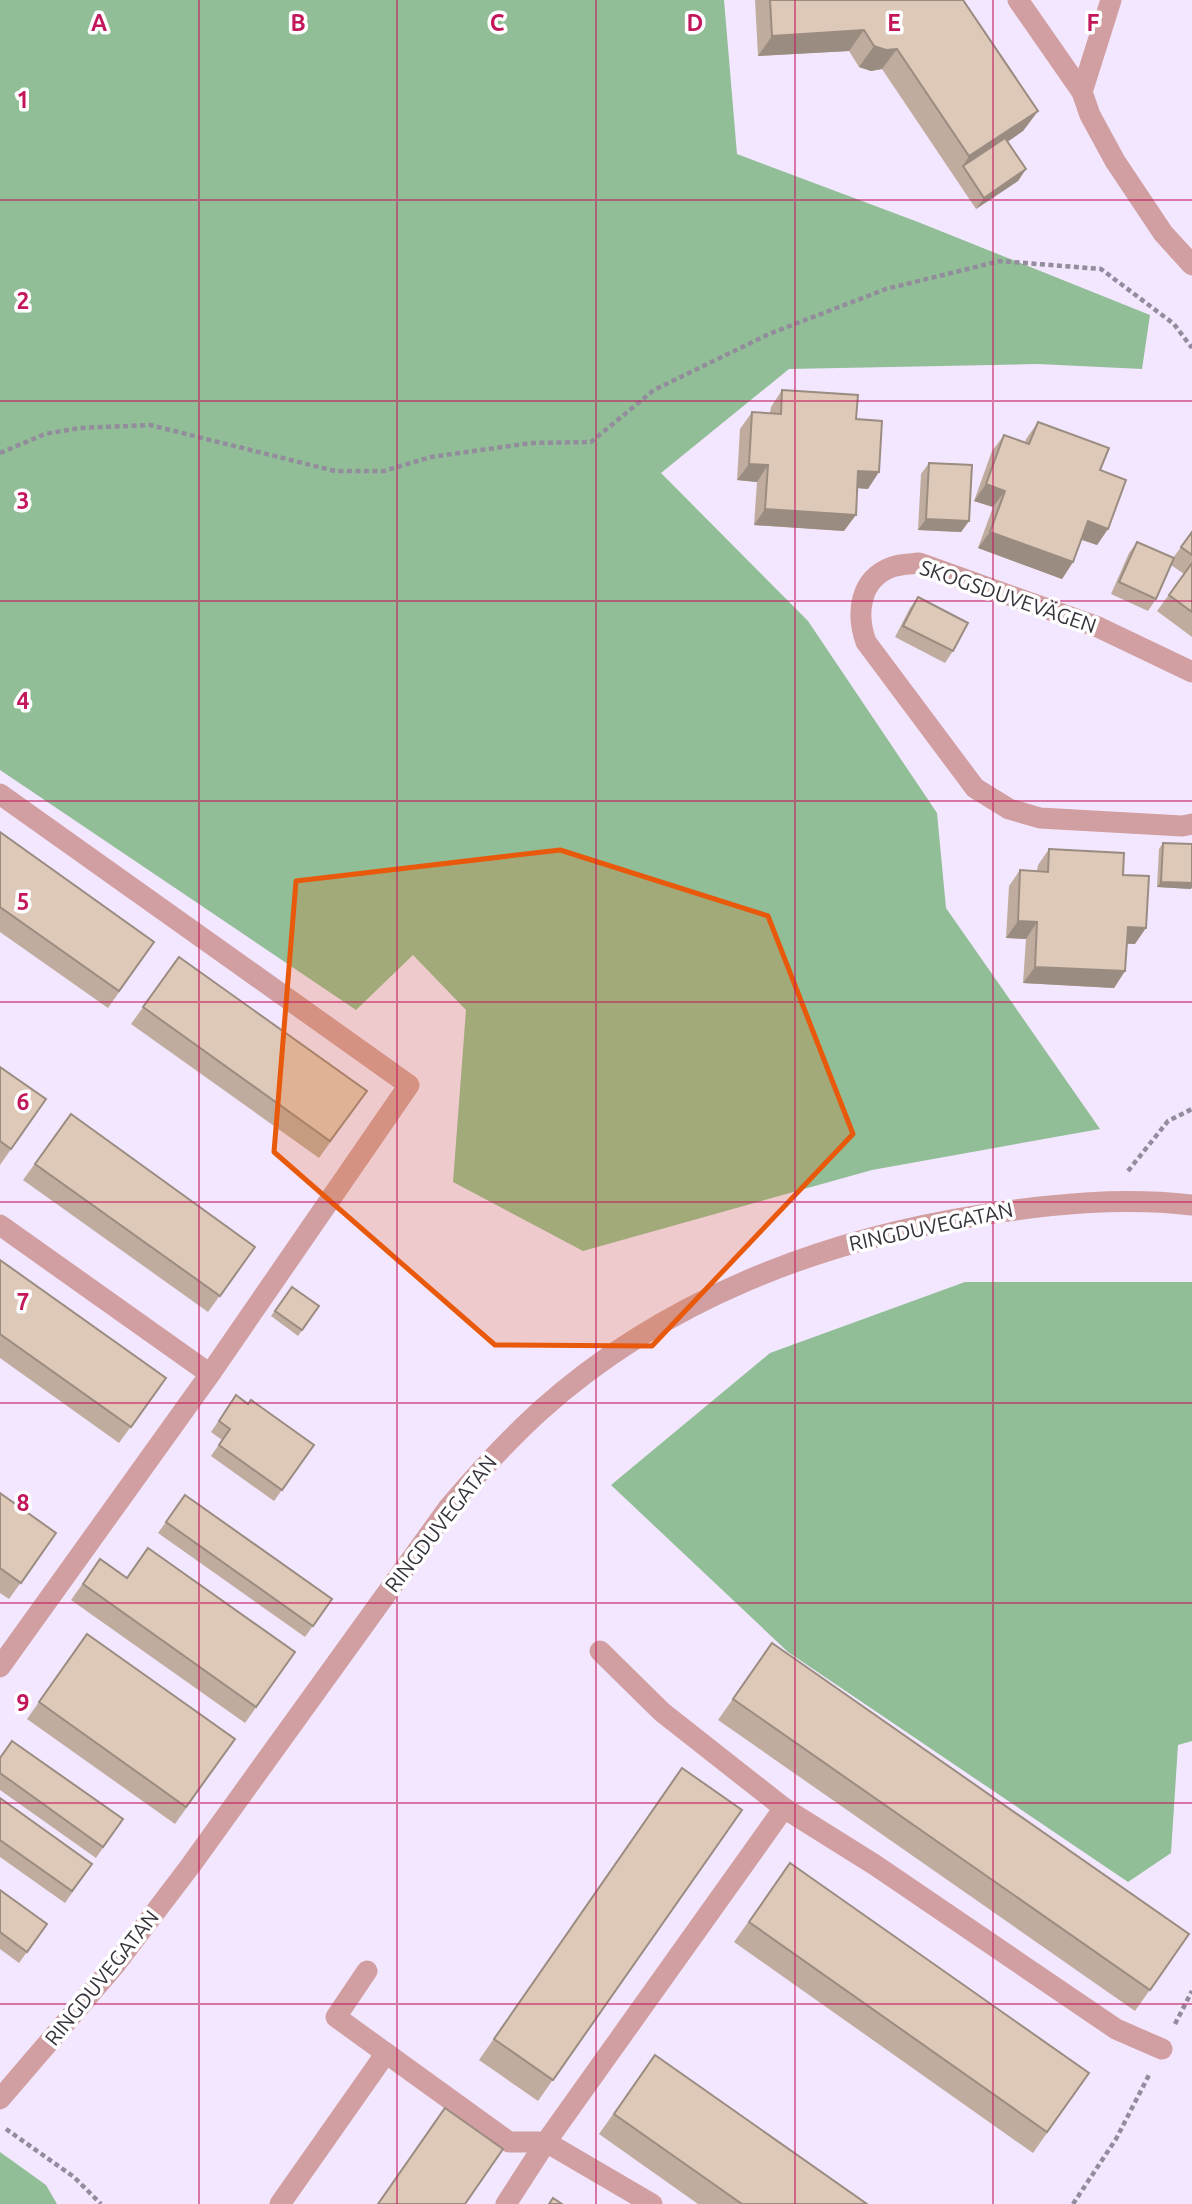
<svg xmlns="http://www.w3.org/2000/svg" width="1192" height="2204" font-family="Ubuntu,sans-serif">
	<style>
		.forest { fill: #91be97 }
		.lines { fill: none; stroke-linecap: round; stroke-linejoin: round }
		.path { stroke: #938c9c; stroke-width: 4.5; stroke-dasharray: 5 3.5; stroke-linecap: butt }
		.minor { stroke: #d19fa1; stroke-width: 21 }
		.wall { fill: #bfac9e }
		.shaded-wall { fill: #9b8c81 }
		.building { fill: #dec8b8; stroke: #9b8c81; stroke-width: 2 }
		.marked { fill: #e8590c; fill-opacity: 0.2; stroke: #e8590c; stroke-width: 5; stroke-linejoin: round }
		.grid { fill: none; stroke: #c2185b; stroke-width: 2; stroke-opacity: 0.55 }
		.labels { text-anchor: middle; stroke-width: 7; stroke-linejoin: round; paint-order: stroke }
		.street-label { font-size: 21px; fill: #37333c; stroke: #fff }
		.grid-label { font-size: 23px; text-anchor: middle; font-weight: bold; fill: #c2185b; stroke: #fff; stroke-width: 7; stroke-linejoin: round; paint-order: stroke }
	</style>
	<rect width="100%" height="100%" fill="#f2e7fe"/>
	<g class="forest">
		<polygon points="0,0 724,0 737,154 918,222 1150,315 1142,369 1038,364 789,369 661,473 808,621 937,813 946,908 1100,1129 872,1170 583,1251 453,1182 466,1010 413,955 356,1010 0,770"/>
		<polygon points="965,1282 1192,1282 1192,1741 1178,1745 1171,1853 1128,1882 788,1652 611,1485 770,1353"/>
		<polygon points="0,2152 46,2185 57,2204 0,2204"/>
	</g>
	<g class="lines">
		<g class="path">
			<polyline points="0,453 45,434 79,428 150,425 335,471 384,471 431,457 531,443 591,442 654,390 769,334 886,289 1000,261 1101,269 1174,324 1192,348"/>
			<polyline points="1128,1171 1168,1121 1192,1109"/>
			<polyline points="1175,2024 1192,1991"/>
			<polyline points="6,2129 74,2177 101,2204"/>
			<polyline points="1073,2204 1116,2139 1149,2075"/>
		</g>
		<g class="minor">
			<polyline points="1018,0 1082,92 1090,115 1115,161 1163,233 1192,265"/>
			<polyline points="1082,92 1111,0"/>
			<path d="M 1192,672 L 1098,627 L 919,563 C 911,564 900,564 892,567 C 859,579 856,614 866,642 L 975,788 L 1009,809 L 1040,818 L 1182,826 L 1192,824"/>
			<polyline points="0,794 409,1085 210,1374 0,1667"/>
			<polyline points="0,1225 210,1374"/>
			<polyline points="600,1651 662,1712 784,1808 875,1865 1116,2029 1162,2049"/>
			<polyline points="367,1971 336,2017 509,2142 546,2142 652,2204"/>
			<path d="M 0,2099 L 115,1965 L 191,1865 L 449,1507 C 478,1473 507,1441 540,1411 C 662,1301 820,1240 981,1215 C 1050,1204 1121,1197 1192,1205"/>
			<polyline points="280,2204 386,2053"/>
			<polyline points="506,2204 546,2142 784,1808"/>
		</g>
	</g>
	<g class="wall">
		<polygon points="755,0 963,0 1038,111 1023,131 1007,142 1026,169 1018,181 976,209 882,69 871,71 859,67 849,51 758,56"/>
		<polygon points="782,390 856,419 868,489 857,488 844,531 754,525 757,482 737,480 740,429 752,412 770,413 771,407"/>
		<polygon points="1038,422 1100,470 1108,529 1097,545 1082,540 1073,562 1062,579 978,548 993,507 974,501 992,451 1004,435 1025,443 1026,439"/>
		<polygon points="929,463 969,521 961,532 918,530 921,474"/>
		<polygon points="1192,532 1192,637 1157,611 1184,574 1171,565 1156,599 1148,611 1111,594 1129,553 1137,542 1173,558"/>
		<polygon points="918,597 953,651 945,663 895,637 910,608"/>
		<polygon points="0,832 154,942 108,1008 0,932"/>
		<polygon points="1163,843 1192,844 1192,887 1191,889 1157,887 1159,849"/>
		<polygon points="1049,849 1123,875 1135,944 1127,944 1125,971 1114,988 1023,983 1026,939 1006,938 1009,886 1020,870 1037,871 1038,865"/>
		<polygon points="179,957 367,1091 319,1158 131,1024"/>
		<polygon points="0,1067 46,1099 0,1165"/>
		<polygon points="71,1114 255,1247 208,1312 23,1180"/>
		<polygon points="0,1260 166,1378 119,1443 0,1358"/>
		<polygon points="292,1287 319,1306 298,1336 271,1316"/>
		<polygon points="236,1395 314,1445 274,1501 211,1456 222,1440 211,1432"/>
		<polygon points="0,1493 56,1533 9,1599 0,1593"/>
		<polygon points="185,1495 332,1599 305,1637 158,1533"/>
		<polygon points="100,1559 127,1578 295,1652 245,1723 71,1600"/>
		<polygon points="87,1634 235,1739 175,1824 27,1719"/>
		<polygon points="772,1643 1189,1934 1135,2011 718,1720"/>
		<polygon points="0,1758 123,1819 96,1858 0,1790"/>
		<polygon points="682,1768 742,1810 538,2101 479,2060"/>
		<polygon points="0,1798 92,1864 65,1903 0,1857"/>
		<polygon points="790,1863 1089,2073 1033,2153 734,1942"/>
		<polygon points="0,1890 47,1924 19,1963 0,1949"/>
		<polygon points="655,2055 867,2204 698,2204 599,2134"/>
	</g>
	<g class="shaded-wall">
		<polygon points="864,30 849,51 758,56 772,36"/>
		<polygon points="874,46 897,49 882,69 871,71 859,67"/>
		<polygon points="1038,111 1023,131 966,170 963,166 969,156"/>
		<polygon points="1026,169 1018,181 976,209 984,198"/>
		<polygon points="749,464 768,465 757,482 737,480"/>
		<polygon points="858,471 879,472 868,489 847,487"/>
		<polygon points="986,484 1005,491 993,507 974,501"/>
		<polygon points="765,509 856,515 844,531 754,525"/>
		<polygon points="926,519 969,521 961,532 918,530"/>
		<polygon points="1088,521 1108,529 1097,545 1077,538"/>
		<polygon points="990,532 1073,562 1062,579 978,548"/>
		<polygon points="1161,882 1192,883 1192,887 1191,889 1157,887"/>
		<polygon points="1018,921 1037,922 1026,939 1006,938"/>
		<polygon points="1128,927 1146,928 1135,944 1117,943"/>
		<polygon points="1035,967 1125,971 1114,988 1023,983"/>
	</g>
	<g class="building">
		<polygon points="770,0 963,0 1038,111 969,156 897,49 886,50 874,46 864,30 772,36"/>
		<polygon points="1005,138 1026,169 984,198 963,166"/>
		<polygon points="782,390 858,395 856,419 882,421 879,472 858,471 856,515 765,509 768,465 749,464 752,412 781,414"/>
		<polygon points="1038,422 1109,448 1100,470 1126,480 1108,529 1088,521 1073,562 990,532 1005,491 986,484 1004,435 1029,444"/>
		<polygon points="929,463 972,465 969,521 926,519"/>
		<polygon points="1192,532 1192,555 1181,547"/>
		<polygon points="1137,542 1174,558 1156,599 1119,582"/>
		<polygon points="1192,563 1192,612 1169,595"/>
		<polygon points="918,597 968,623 953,651 903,626"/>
		<polygon points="0,832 154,942 119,991 0,907"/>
		<polygon points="1163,843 1192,844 1192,883 1161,882"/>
		<polygon points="1049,849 1124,853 1123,875 1149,876 1146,928 1128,927 1125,971 1035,967 1037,922 1018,921 1020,870 1048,872"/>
		<polygon points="179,957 367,1091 330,1141 143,1007"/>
		<polygon points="0,1067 46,1099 11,1149 0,1141"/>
		<polygon points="71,1114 255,1247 220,1296 35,1164"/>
		<polygon points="0,1260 166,1378 131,1427 0,1334"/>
		<polygon points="292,1287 319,1306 302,1330 275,1311"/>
		<polygon points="236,1395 248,1404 251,1400 314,1445 282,1490 219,1445 230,1429 219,1421"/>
		<polygon points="0,1493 56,1533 21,1583 0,1568"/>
		<polygon points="185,1495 332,1599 313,1626 166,1522"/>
		<polygon points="148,1548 295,1652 256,1707 83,1584 100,1559 127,1578"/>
		<polygon points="87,1634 235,1739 186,1807 39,1702"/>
		<polygon points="772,1643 1189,1934 1150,1990 733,1699"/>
		<polygon points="12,1741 123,1819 103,1847 0,1773 0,1758"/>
		<polygon points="682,1768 742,1810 553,2080 494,2039"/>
		<polygon points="0,1798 92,1864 72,1891 0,1840"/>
		<polygon points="790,1863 1089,2073 1047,2132 749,1922"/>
		<polygon points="0,1890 47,1924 27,1952 0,1932"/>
		<polygon points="655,2055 867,2204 742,2204 614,2114"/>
		<polygon points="445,2108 503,2149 465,2204 378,2204"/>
		<polygon points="553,2198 562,2204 549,2204"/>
	</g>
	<path class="marked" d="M 560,850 L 768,916 L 853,1134 L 652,1346 L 495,1345 L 274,1152 L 296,881 Z"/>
	<path class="grid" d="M 199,0 L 199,2204M 397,0 L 397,2204M 596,0 L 596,2204M 795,0 L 795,2204M 993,0 L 993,2204M 0,200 L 1192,200M 0,401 L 1192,401M 0,601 L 1192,601M 0,801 L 1192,801M 0,1002 L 1192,1002M 0,1202 L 1192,1202M 0,1403 L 1192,1403M 0,1603 L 1192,1603M 0,1803 L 1192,1803M 0,2004 L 1192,2004"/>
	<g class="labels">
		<g class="street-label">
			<text transform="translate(1008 597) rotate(19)" y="7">SKOGSDUVEVÄGEN</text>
			<text transform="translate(931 1227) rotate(-12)" y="7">RINGDUVEGATAN</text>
			<text transform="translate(441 1524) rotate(-52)" y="7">RINGDUVEGATAN</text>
			<text transform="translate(102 1978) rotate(-51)" y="7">RINGDUVEGATAN</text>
		</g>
	</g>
	<g class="grid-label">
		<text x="99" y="31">A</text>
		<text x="298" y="31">B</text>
		<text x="497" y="31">C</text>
		<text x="695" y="31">D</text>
		<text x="894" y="31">E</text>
		<text x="1093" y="31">F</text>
		<text x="23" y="108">1</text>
		<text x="23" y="309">2</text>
		<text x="23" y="509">3</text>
		<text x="23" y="709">4</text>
		<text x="23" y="910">5</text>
		<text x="23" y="1110">6</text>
		<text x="23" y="1310">7</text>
		<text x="23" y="1511">8</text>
		<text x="23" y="1711">9</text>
	</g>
</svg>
